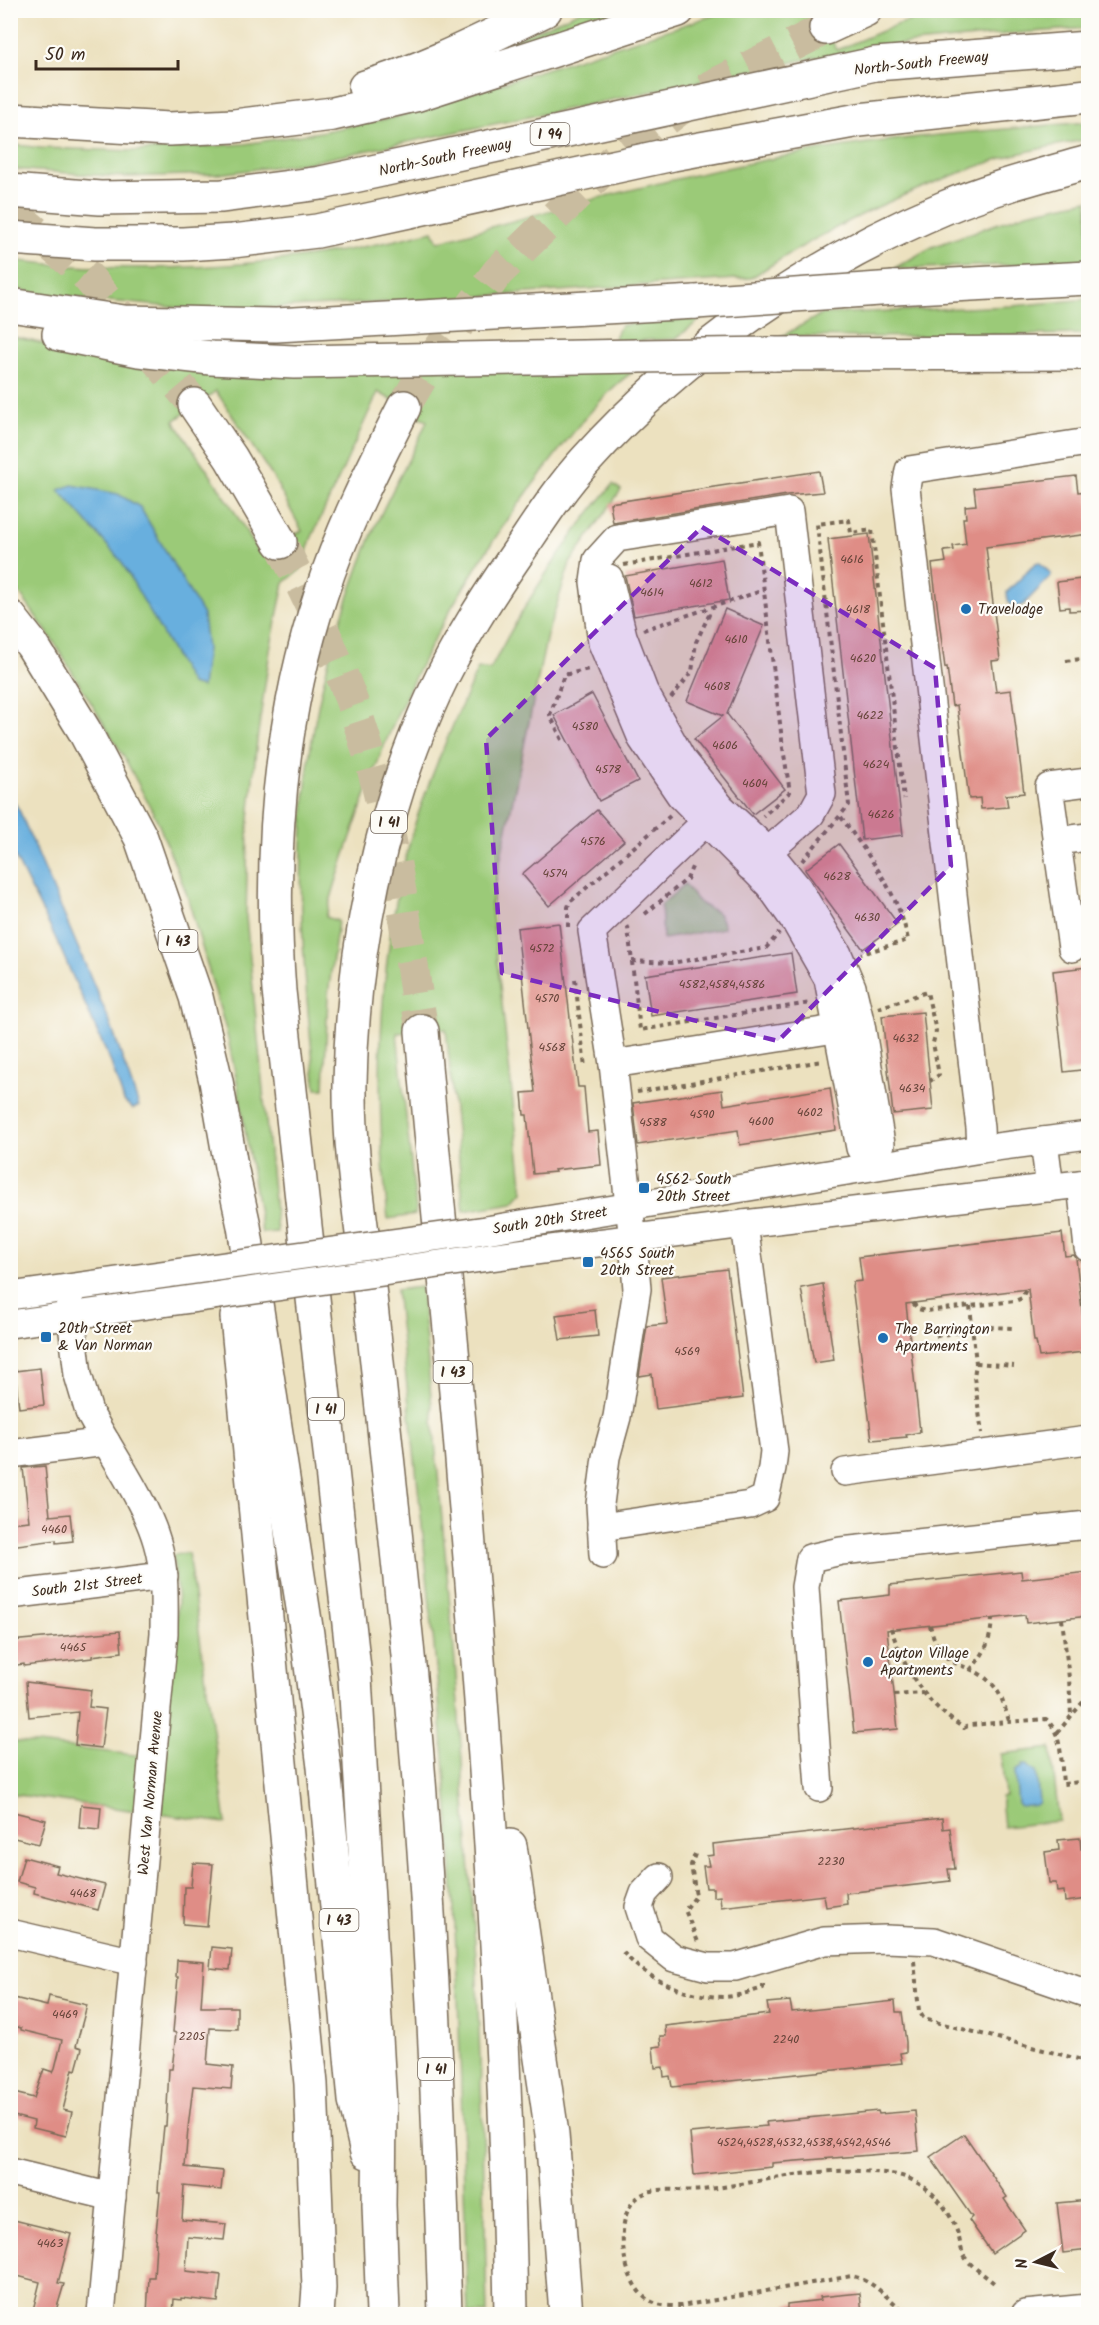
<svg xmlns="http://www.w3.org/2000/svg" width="1099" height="2325" font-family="Kalam,sans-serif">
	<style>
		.green { fill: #9bca78; stroke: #6b7a4b; stroke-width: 1.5; fill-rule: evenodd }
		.water { fill: #67afde; stroke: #516c7e; stroke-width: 1.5 }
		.building { fill: #df8d86 }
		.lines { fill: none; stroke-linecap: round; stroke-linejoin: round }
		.highway-tunnel { stroke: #c9bc9f; stroke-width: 33; stroke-dasharray: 33 16; stroke-linecap: butt }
		.minor-casing { stroke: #796a56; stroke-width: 30 }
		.highway-casing { stroke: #796a56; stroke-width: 36 }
		.path { stroke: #796a56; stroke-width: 4; stroke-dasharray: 4.5 4.5; stroke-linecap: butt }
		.minor { stroke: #fff; stroke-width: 27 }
		.highway { stroke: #fff; stroke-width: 33 }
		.minor-bridge-casing { stroke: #796a56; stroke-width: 30; stroke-linecap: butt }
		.highway-bridge-casing { stroke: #796a56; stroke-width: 36; stroke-linecap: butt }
		.minor-bridge { stroke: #fff; stroke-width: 27 }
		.highway-bridge { stroke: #fff; stroke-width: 33 }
		.marked { fill: #7b2cbf; fill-opacity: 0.2; stroke: #7b2cbf; stroke-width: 4.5; stroke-dasharray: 12 8; stroke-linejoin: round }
		.poi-dot { fill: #1f6fb2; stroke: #fdfcf7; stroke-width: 2 }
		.labels { text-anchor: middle; stroke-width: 4.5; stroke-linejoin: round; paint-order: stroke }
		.number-label { font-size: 12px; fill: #644338 }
		.shield { fill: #fdfcf7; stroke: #75695f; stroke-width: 1.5 }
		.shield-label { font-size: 14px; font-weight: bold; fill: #3b2a1e }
		.street-label { font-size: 15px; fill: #3b2a1e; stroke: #fdfcf7 }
		.poi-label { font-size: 15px; fill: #3b2a1e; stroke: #fdfcf7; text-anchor: start }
	</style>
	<rect width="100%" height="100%" fill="#fdfcf7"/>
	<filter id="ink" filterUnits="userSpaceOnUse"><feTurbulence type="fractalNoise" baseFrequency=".0167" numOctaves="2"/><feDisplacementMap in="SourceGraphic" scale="12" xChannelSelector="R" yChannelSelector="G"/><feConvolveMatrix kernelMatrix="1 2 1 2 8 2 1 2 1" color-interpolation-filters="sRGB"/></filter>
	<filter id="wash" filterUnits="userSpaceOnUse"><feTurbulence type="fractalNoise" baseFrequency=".008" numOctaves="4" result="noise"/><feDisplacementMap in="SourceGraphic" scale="24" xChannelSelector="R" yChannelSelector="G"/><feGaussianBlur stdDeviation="1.35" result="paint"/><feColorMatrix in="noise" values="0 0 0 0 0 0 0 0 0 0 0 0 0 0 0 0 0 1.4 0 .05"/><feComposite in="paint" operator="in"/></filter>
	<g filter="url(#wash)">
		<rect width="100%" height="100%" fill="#ece1bf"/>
		<g class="green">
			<polygon points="581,11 627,11 459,69 457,64"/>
			<polygon points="727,11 816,11 837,50 896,25 944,11 1088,11 1088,28 1018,33 903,44 808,59 311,162 218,174 124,177 11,169 11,144 41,148 135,151 245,144 320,132 396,117"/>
			<path d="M 1088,122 L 1088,139 C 1059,145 1028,150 999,159 C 911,188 828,227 751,278 L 426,300 L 213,311 L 46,295 L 11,288 L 10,260 C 38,263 65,266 93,267 C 206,272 324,260 433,231 L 438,242 C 560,207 683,174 808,152 C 901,136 995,130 1088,122 Z"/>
			<polygon points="1088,200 1088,262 893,269 932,247 1027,213"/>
			<polygon points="1088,299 1088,334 863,337 782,336 822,314 1012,306"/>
			<polygon points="688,319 700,320 675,339 613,342 621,325"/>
			<path d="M 10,336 L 75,351 L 642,365 C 632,373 619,381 610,391 C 583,418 558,451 535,482 C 455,588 398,696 356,822 C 345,854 334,885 326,917 L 338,921 L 328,995 L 324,1089 L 316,1089 C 302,967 292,843 315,722 C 326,660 347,597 370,539 C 386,498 410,461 427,421 L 378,392 L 311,539 L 301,569 L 284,583 L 270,650 L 257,740 L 248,829 L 246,917 L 277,1232 L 262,1233 L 237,1081 L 226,1030 L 186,892 L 157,820 L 123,755 L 54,642 L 11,581 ZM 216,391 L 274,479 L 302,531 L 259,553 L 230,504 L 174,421 Z"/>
			<path d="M 613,484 L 621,490 L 570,563 L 547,635 L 491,905 L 523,1192 L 513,1203 L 464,1211 L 446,1029 L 397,1033 L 416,1209 L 415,1215 L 388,1219 C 374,1092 377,961 411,837 C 428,779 454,723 478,668 L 490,670 C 524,603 564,542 613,484 Z"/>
			<path d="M 685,884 C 689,890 695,900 701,904 C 714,912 720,909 724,928 L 663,939 L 661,905 Z"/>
			<path d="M 421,1287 L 455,1662 L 476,1957 L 483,2135 L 487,2314 L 468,2314 C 462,2146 460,1977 448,1809 C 435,1636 416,1463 396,1290 Z"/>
			<polygon points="188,1553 226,1823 11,1794 10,1741 162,1758 178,1602 173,1555"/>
			<polygon points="1051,1748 1059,1821 1004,1827 1001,1797 1005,1796 1001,1754"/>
		</g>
		<g class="water">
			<polygon points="72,485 118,494 140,507 203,615 207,649 202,687 191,684 121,561 59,490"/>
			<polygon points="1039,562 1051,574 1050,577 1023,605 1013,608 1008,602 1007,592 1036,563"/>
			<polygon points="10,794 20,812 109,1020 139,1106 133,1109 124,1101 111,1063 57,941 11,849"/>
			<polygon points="1022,1765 1027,1765 1028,1768 1036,1771 1039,1802 1036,1805 1021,1807 1018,1804 1015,1772 1018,1769 1022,1768"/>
		</g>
		<g id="blocks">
			<g class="building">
				<polygon points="819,471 823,492 787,495 613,523 610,503"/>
				<polygon points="1076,476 1078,492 1089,491 1089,534 986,547 1000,660 992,661 996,692 1011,690 1024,793 1006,795 1008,807 981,809 980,798 969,799 957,705 952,706 947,667 945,668 932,564 946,562 944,551 954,550 953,546 966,544 963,518 966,518 965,506 976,505 974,488"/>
				<polygon points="869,534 903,835 862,840 828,539"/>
				<polygon points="722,559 729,600 634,616 625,576"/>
				<polygon points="1089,578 1089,610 1069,611 1069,607 1060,608 1057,582"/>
				<polygon points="725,609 764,626 727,714 785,789 753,814 694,739 723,716 687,701"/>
				<polygon points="592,694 638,781 599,801 554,715"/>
				<polygon points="597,810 624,841 549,906 522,874"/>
				<polygon points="839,844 898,924 863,949 805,870"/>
				<polygon points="559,923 578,1087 584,1087 588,1132 598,1131 601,1165 554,1170 555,1172 533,1174 527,1115 524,1115 522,1093 535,1092 517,928"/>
				<polygon points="791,953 797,994 651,1016 645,975"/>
				<polygon points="1087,967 1089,1069 1064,1072 1053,971"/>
				<polygon points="923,1012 933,1110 893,1114 882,1016"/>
				<polygon points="830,1088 836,1130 740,1145 738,1130 638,1145 633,1103 722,1090 724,1105"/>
				<polygon points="1062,1233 1065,1256 1074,1255 1076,1258 1085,1336 1083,1336 1084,1352 1039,1357 1036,1341 1034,1341 1028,1289 906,1304 920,1432 906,1435 907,1437 872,1440 852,1286 853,1282 862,1281 859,1257"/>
				<polygon points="727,1269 743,1398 656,1409 652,1374 639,1376 647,1326 667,1324 661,1277"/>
				<polygon points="823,1284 834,1360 814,1363 801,1288"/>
				<polygon points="595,1310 598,1336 560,1340 556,1315"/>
				<polygon points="40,1368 44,1405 19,1408 15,1371"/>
				<polygon points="45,1466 50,1516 70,1514 73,1541 56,1543 56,1540 10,1546 10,1523 29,1521 23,1468"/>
				<polygon points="1021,1571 1022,1579 1089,1572 1089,1616 1026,1623 1025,1615 887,1630 898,1729 854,1733 839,1601 890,1595 890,1585"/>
				<polygon points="120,1631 122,1652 92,1656 92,1658 24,1666 24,1664 10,1666 10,1641"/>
				<polygon points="26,1682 91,1690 89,1707 106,1709 101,1748 75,1745 78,1712 29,1717"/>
				<polygon points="81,1805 101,1807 99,1830 79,1828"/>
				<polygon points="10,1811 46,1820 39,1844 10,1837"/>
				<polygon points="942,1818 943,1829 950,1828 952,1845 955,1869 948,1869 950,1881 846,1893 847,1904 826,1907 824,1895 721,1907 720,1896 713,1897 713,1888 706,1888 703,1866 709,1866 707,1856 714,1855 713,1844"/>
				<polygon points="1080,1838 1081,1849 1089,1848 1089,1888 1086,1888 1087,1899 1065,1902 1064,1891 1057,1892 1056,1883 1049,1883 1045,1852 1059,1850 1058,1840"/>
				<polygon points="24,1857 58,1866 56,1873 105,1885 98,1910 34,1893 35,1887 17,1882"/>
				<polygon points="193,1863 213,1864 207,1926 183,1924 184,1887 191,1887"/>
				<polygon points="212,1947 232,1949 230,1970 210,1968"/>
				<polygon points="177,1960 204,1962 201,2007 237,2007 237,2029 210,2028 207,2064 233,2067 231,2089 193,2086 188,2128 185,2167 223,2171 221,2190 184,2186 182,2220 226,2224 224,2240 188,2237 186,2271 221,2275 218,2302 181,2298 181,2300 174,2299 173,2314 147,2314 149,2277 154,2277 156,2243 155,2243 160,2192 158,2192 159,2176 164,2126 166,2126 169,2069 172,2069 176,2033 173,2032 178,1977 176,1977"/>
				<polygon points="49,1996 87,2005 76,2046 82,2048 76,2070 73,2069 63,2110 72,2112 66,2136 33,2128 34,2121 10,2115 10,2092 34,2098 44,2069 53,2072 55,2068 62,2040 21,2030 21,2028 10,2025 10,1997 47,2006"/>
				<polygon points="790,2001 792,2012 895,2001 896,2012 902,2012 906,2042 906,2052 900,2053 902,2063 672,2087 670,2076 664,2077 663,2067 655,2068 653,2047 661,2046 660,2036 666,2036 665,2026 769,2014 767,2003"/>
				<polygon points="878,2111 879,2114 915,2111 919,2151 772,2163 772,2167 694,2175 690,2133 767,2126 766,2122"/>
				<polygon points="964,2134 1007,2197 1004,2199 1025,2230 992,2253 969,2220 972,2217 930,2157"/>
				<polygon points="1089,2200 1089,2250 1063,2253 1057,2203"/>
				<polygon points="10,2219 71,2234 58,2283 64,2284 55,2314 32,2314 40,2282 10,2274"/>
				<polygon points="860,2293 862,2314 787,2314 787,2304 821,2300 820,2297"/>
			</g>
		</g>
	</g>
	<g filter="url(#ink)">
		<use href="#blocks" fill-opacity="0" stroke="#796a56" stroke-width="1.5"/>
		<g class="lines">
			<g class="highway-tunnel">
				<polyline points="10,210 86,275 195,405"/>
				<polyline points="404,407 432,359 498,272 612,161 703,91 826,28"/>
				<path d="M 280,542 C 307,595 333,648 353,705 C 391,810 405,921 422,1031"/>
			</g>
			<g class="minor-casing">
				<g id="minor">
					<polyline points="609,578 623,636 644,691 682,759 721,807 768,851 798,888 838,954 852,987 861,1025 881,1144 872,1166"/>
					<polyline points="718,810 592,931 613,1064 854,1026"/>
					<polyline points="1056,841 1088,837"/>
					<polyline points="750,867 811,814 822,794 789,511 617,538 597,560 594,582 602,643 642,739 680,795 769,885 796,923 828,979 860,1148 872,1166"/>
					<polyline points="1072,948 1049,787 1088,782"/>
					<polyline points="1044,1141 1050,1188"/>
					<polyline points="981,1149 980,1128 906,488 909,470 1088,442"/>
					<polyline points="1081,1184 1088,1248"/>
					<polyline points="486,1230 981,1149 1088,1135"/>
					<polyline points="489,1257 744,1224 1088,1183"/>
					<path d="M 68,1289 L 78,1375 L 89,1412 C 110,1452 145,1500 157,1542 C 166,1572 164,1603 164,1633 L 101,2314"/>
					<polyline points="10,1296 210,1268"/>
					<polyline points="10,1324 213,1296"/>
					<polyline points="10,1454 106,1442"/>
					<polyline points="845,1472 1088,1440"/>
					<polyline points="601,1527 750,1505 765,1498 772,1468 774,1451 744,1224"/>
					<polyline points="603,1555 600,1504 606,1457 617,1417 637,1289 633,1240 613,1064"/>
					<polyline points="10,1595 164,1576"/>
					<polyline points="819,1788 805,1587 810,1558 841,1551 1088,1525"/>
					<polyline points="659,1877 644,1893 639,1907 649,1938 674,1958 708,1967 735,1967 824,1941 886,1939 934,1941 1088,1994"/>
					<polyline points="10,1933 134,1962"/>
					<polyline points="10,2172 112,2197"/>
					<polyline points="1025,2314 1088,2308"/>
				</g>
			</g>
			<g class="highway-casing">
				<g id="highway">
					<polyline points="826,28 865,10"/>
					<path d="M 365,87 C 428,69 486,38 545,10"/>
					<polyline points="10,120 169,129 234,126 333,114 415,95 678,10"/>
					<polyline points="10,191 100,198 222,196 321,183 875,64 1088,48"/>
					<polyline points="10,238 95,244 183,244 233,241 317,231 673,154 859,120 1088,96"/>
					<polyline points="894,288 1088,278"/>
					<polyline points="10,305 124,322 276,325 696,302"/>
					<polyline points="59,334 139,350 211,358 294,362 638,356"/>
					<polyline points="772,354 1088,353"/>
					<polyline points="195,405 231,458 280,542"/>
					<polyline points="10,617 32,645 84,730 141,838 196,997 216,1081 231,1166 244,1226 307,1634 324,1767 355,2100 367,2152"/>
					<path d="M 422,1031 C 433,1162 447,1293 459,1424 C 484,1720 506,2017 511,2314"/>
					<polyline points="237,1317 311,2084 319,2288 317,2314"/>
					<polyline points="510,1846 552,2134 566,2314"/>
					<path d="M 383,2314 L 379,2205 L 380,2106 L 355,1678 L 279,991 C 269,856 278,723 321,594 C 342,529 373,468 404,407"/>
					<path d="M 445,2314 C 438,2088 429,1861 406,1635 C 395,1522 383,1409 370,1296 C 362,1226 349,1154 350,1083 C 352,952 380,811 435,692 C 458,642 488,596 519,551 C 540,520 561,487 586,460 C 683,352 811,264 944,208 C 991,188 1040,176 1088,162"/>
				</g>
			</g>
			<g class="path">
				<polyline points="624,565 758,542 783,748 790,792 763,816"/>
				<polyline points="643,630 764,590"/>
				<polyline points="1066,661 1088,658"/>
				<polyline points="671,698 692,672 696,642 709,615 705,610"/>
				<polyline points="562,740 550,715 564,675 589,669"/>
				<path d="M 841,817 C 868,855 899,893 908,940 L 861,954"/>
				<polyline points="802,861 849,805 817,524 849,520 851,533 872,530 904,799"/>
				<polyline points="645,914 687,879 692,867"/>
				<polyline points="568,927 568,907 570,902 670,816"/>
				<polyline points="630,927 628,928 640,1030 810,1003"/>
				<polyline points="632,961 671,963 766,948 779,933"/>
				<polyline points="575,979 585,1068"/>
				<polyline points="878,1008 927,992 936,1031 933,1043 939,1075 930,1081"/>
				<polyline points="637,1092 822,1061"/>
				<polyline points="913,1303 918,1309 926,1311 1015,1301 1022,1298 1026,1289"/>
				<polyline points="970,1306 976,1363 974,1377 982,1433"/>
				<polyline points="936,1336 990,1327 1012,1328"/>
				<polyline points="976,1363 1014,1366"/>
				<polyline points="1062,1619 1069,1678 1071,1715"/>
				<path d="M 930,1625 C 942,1675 965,1657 991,1683 C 1001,1692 1005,1708 1009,1721"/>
				<path d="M 891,1628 C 904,1670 926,1705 964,1728 L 970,1725 L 1046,1719 C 1063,1734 1061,1762 1063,1784 L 1088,1781"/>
				<path d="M 970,1670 C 985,1654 991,1640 992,1618"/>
				<polyline points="894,1695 923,1693"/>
				<polyline points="1057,1733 1088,1696"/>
				<polyline points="695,1854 691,1865 696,1896 685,1910 698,1942"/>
				<path d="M 623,1952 C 645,1979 686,1996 722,1997 C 735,1997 750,1992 763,1988 L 763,1981"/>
				<polyline points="914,1961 919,2011 924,2019 1082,2060"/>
				<path d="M 910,2314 C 889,2303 877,2281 852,2276 L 681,2306 C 671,2306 659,2306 650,2301 C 623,2287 612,2220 636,2199 C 653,2183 681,2193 702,2190 C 759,2183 814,2166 873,2172 C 886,2173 900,2174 912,2180 C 935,2191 950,2211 958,2234 C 960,2241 961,2250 964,2256 C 971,2267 985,2275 994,2283"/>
			</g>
			<use href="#minor" class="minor"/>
			<use href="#highway" class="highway"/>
			<g class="minor-bridge-casing">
				<g id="minor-bridge">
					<polyline points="210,1268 486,1230"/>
					<polyline points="213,1296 489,1257"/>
				</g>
			</g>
			<g class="highway-bridge-casing">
				<g id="highway-bridge">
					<polyline points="696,302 894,288"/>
					<polyline points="638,356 772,354"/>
				</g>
			</g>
			<use href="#minor-bridge" class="minor-bridge"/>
			<use href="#highway-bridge" class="highway-bridge"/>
		</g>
	</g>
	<path class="marked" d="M 702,527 L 935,668 L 951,866 L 778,1041 L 502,973 L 486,739 Z"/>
	<g class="poi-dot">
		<circle cx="966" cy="609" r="6"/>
		<rect x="638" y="1182" width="12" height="12" rx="3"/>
		<rect x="582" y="1256" width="12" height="12" rx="3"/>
		<rect x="40" y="1331" width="12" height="12" rx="3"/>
		<circle cx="883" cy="1338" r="6"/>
		<circle cx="868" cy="1662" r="6"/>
	</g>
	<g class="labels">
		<g class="number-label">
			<text x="852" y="563">4616</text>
			<text x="701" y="587">4612</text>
			<text x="652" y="596">4614</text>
			<text x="858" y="613">4618</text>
			<text x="736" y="643">4610</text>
			<text x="863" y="662">4620</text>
			<text x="717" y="690">4608</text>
			<text x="870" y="719">4622</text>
			<text x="585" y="730">4580</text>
			<text x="725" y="749">4606</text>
			<text x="876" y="768">4624</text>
			<text x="608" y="773">4578</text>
			<text x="755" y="787">4604</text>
			<text x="881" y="818">4626</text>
			<text x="593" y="845">4576</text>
			<text x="555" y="877">4574</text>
			<text x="837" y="880">4628</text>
			<text x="867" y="921">4630</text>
			<text x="542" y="952">4572</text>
			<text x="722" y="988">4582,4584,4586</text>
			<text x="547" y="1002">4570</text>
			<text x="906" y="1042">4632</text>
			<text x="552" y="1051">4568</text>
			<text x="912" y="1092">4634</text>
			<text x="810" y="1116">4602</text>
			<text x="702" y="1118">4590</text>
			<text x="761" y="1125">4600</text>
			<text x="653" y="1126">4588</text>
			<text x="687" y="1355">4569</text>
			<text x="54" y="1533">4460</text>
			<text x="73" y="1651">4465</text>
			<text x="831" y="1865">2230</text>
			<text x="83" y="1897">4468</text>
			<text x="65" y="2018">4469</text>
			<text x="192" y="2040">2205</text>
			<text x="786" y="2043">2240</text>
			<text x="804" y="2146">4524,4528,4532,4538,4542,4546</text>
			<text x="50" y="2247">4463</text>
		</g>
		<g class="shield">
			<rect x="530.5" y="123" width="39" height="22" rx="4.5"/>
			<rect x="371" y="811" width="36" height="22" rx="4.5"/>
			<rect x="158.5" y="930" width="39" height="22" rx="4.5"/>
			<rect x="433.5" y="1361" width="39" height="22" rx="4.5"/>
			<rect x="308" y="1398" width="36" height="22" rx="4.5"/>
			<rect x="319.5" y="1909" width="39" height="22" rx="4.5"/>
			<rect x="418" y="2058" width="36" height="22" rx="4.5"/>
		</g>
		<g class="shield-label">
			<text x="550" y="139">I 94</text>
			<text x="389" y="827">I 41</text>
			<text x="178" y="946">I 43</text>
			<text x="453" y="1377">I 43</text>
			<text x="326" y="1414">I 41</text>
			<text x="339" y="1925">I 43</text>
			<text x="436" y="2074">I 41</text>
		</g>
		<g class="street-label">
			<text transform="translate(921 63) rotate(-6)" y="5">North-South Freeway</text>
			<text transform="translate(445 157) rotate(-12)" y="5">North-South Freeway</text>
			<text transform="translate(550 1220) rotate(-9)" y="5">South 20th Street</text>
			<text transform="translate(87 1585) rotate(-7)" y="5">South 21st Street</text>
			<text transform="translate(150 1793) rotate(-85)" y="5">West Van Norman Avenue</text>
		</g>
		<g class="poi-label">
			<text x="978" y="614">Travelodge</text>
			<text x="656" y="1184">4562 South<tspan x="656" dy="17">20th Street</tspan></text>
			<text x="600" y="1258">4565 South<tspan x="600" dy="17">20th Street</tspan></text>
			<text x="58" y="1333">20th Street<tspan x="58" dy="17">&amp; Van Norman</tspan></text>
			<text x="895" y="1334">The Barrington<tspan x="895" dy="17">Apartments</tspan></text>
			<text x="880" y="1658">Layton Village<tspan x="880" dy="17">Apartments</tspan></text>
		</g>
	</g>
	<rect width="1099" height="2325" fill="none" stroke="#fdfcf7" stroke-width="36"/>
	<g transform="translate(1036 2262) rotate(263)" stroke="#fdfcf7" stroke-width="4.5" paint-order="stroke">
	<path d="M0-4.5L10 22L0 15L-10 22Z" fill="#3b2a1e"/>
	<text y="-9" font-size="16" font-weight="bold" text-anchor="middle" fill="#3b2a1e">N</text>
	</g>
	<path d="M36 60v9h142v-9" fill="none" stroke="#3b2a1e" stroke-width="3"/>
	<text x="45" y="60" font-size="18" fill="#3b2a1e" stroke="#fdfcf7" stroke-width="4.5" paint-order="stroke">50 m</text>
</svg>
